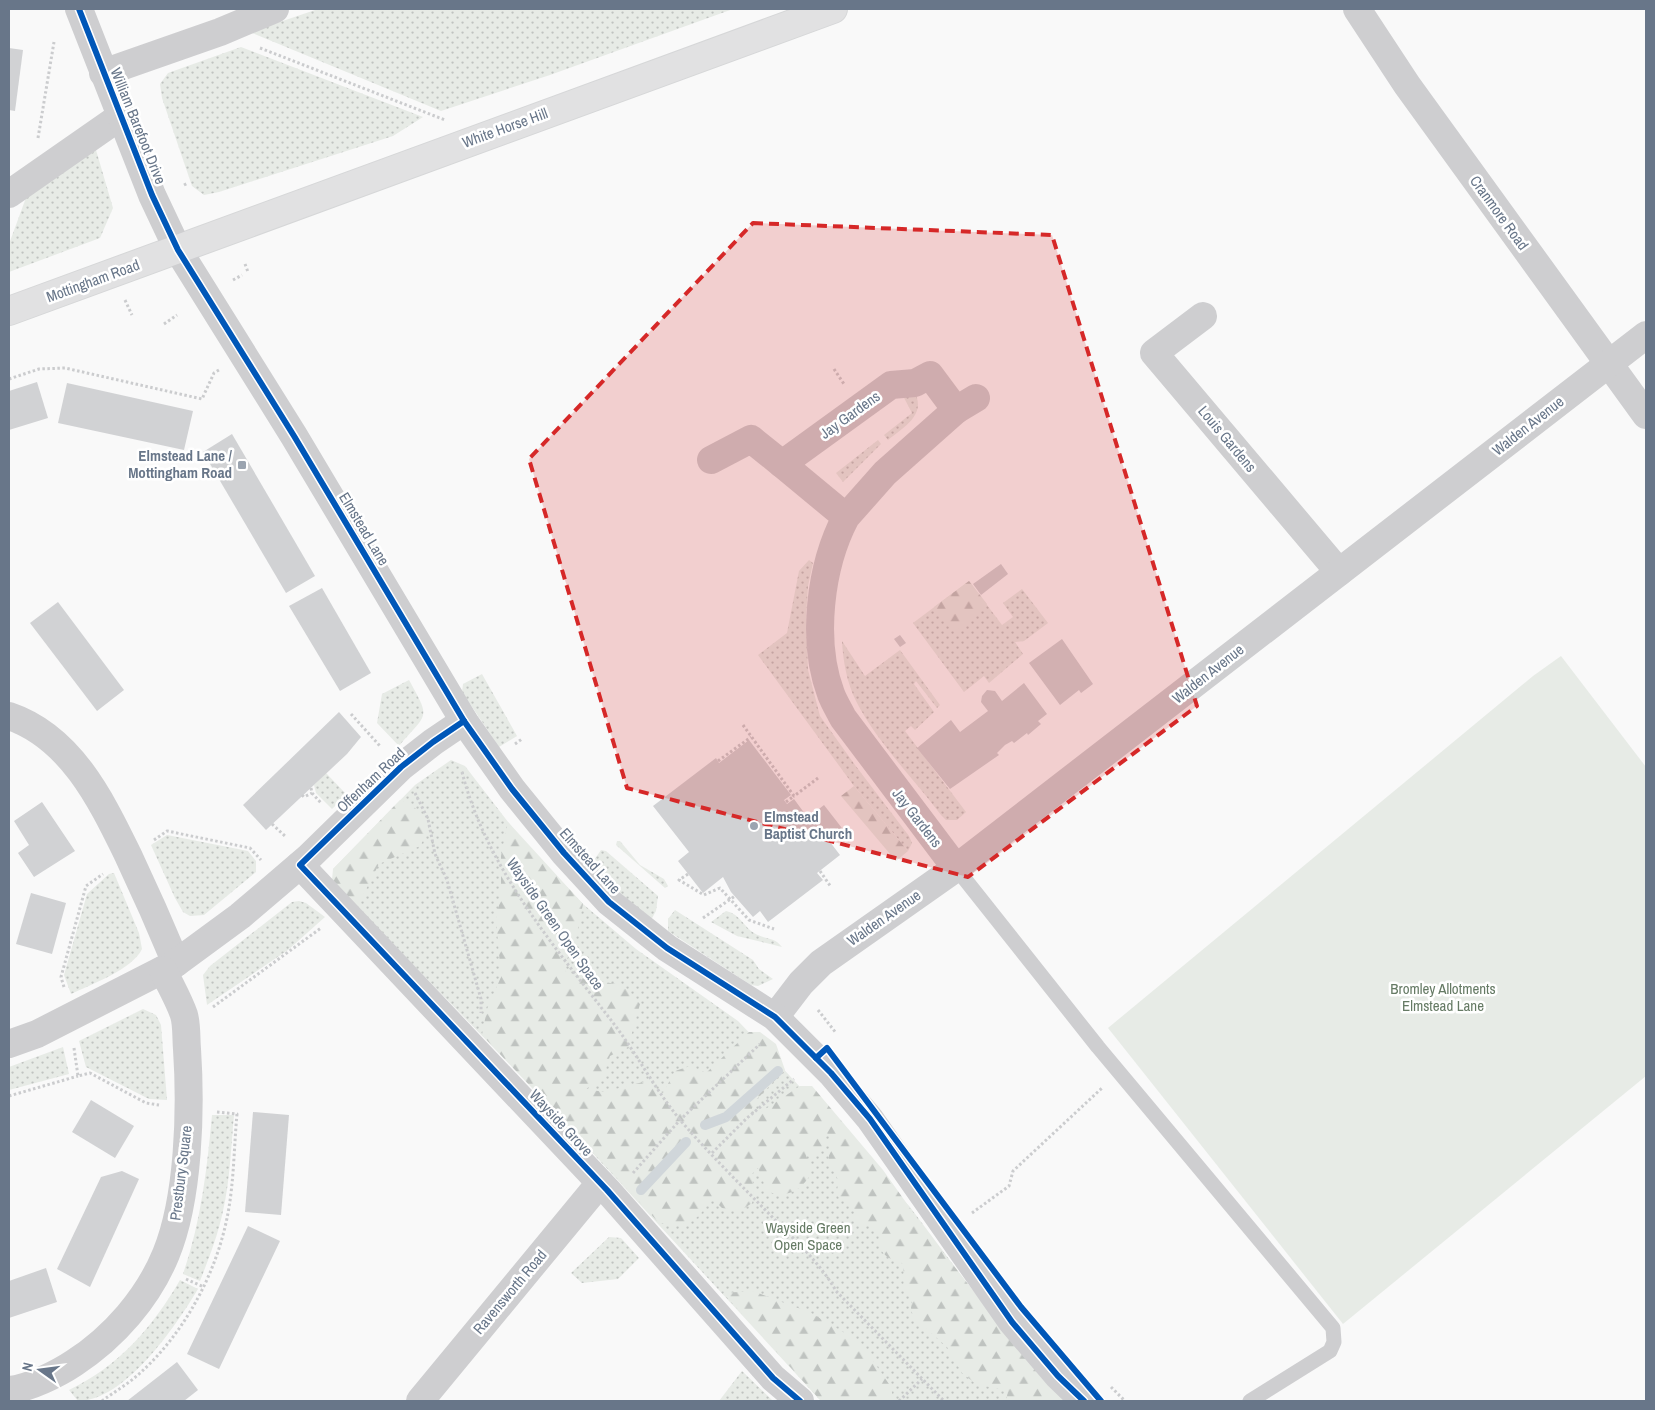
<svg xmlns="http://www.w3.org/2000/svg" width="1655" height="1410" font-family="'Archivo Narrow',sans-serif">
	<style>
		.grass { fill: url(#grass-dots) }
		.forest { fill: url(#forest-firs) }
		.garden { fill: #e7ebe6 }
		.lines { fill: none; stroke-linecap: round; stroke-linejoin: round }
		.stream { stroke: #d0d6da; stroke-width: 10 }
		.building { fill: #d1d2d4 }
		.primary-casing { stroke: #d6d7d8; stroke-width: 30 }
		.path { stroke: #cbccce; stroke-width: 3; stroke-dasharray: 2.5 2.5; stroke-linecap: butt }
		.service { stroke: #ceced0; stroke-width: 15 }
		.minor { stroke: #ceced0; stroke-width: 28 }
		.tertiary { stroke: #ceced0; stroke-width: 28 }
		.primary { stroke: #e1e1e2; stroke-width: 28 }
		.cycleway-casing { stroke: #fff; stroke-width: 9 }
		.cycleway { stroke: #0057b8; stroke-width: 6 }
		.marked { fill: #d62828; fill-opacity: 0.2; stroke: #d62828; stroke-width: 4; stroke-dasharray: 10 6; stroke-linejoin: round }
		.poi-dot { fill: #9ba4b0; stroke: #fff; stroke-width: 2 }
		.labels { text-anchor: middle; stroke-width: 5; stroke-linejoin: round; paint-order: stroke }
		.street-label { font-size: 15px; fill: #687689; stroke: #fff }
		.poi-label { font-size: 15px; font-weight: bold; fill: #687689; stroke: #fff; text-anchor: end }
		.park-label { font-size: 15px; fill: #657a64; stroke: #fff }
	</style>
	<defs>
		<pattern id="grass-dots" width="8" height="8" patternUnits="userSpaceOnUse" patternTransform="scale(1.25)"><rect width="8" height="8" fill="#e7ebe6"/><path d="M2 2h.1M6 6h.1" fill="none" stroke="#bfc3c0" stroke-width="1.8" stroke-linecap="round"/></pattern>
		<pattern id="forest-firs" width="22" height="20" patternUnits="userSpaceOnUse" patternTransform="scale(1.25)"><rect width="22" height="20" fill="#e7ebe6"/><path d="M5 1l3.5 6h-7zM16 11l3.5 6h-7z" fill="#bfc3c0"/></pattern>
	</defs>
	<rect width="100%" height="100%" fill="#f9f9f9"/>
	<g class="grass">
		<polygon points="318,9 733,9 550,75 441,111 250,32"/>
		<polygon points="241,47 423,117 393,136 219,192 204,195 192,186 162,98 160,84 168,73"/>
		<polygon points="96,150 113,208 100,238 9,272 9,244 27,195"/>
		<path d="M 915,393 C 926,415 904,427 888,440 L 884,435 L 912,413 L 902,394 Z"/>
		<polygon points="878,440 881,444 843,482 836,473"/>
		<polygon points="809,560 813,563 808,586 806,617 808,670 820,716 855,765 909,836 912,843 908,851 854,786 758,655 787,633 799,571"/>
		<polygon points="969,581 1002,625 1013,617 1003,603 1022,589 1048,623 1024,641 1015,642 1023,654 989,683 984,676 964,692 913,623"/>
		<path d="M 842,641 L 865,676 L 900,650 L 940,705 L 937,708 L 916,681 L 914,684 L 934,712 L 915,730 L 911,726 L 905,731 L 966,812 L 957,820 L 946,820 L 941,815 C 914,779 876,741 856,701 C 847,683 843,661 842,641 Z"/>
		<polygon points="482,674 517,736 499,747 462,692 463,684"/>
		<path d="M 409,680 C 431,720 428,712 399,746 L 377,723 L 382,694 Z"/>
		<polygon points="451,760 465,766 522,840 583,904 636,949 738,1021 767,1051 910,1207 1055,1401 821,1401 529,1084 354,904 333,869 415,785"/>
		<polygon points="326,773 347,795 332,809 316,793 314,785"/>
		<polygon points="167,835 248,851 256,861 256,872 204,915 190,916 183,912 175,898 151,845"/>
		<polygon points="617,841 620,841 640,865 664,879 668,886 665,888 616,845"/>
		<polygon points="601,850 606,851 658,896 656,911 651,920 595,872 592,863"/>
		<path d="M 114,873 L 139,933 L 142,949 C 133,969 90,985 71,994 L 64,975 L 87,894 L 109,874 Z"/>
		<polygon points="299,901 306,903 325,917 288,950 207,1005 203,975 210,966 292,902"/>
		<polygon points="675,910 753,960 759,969 773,979 758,986 751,985 668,931 668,919"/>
		<path d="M 726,911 C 740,914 744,927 754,933 C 765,940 774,936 782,947 L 737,936 L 711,922 Z"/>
		<polygon points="143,1009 156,1015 161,1025 167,1100 149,1099 86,1067 79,1041"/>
		<polygon points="63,1047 69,1074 9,1090 9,1067"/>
		<path d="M 212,1115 L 234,1115 C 231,1147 230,1180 223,1211 C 218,1235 209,1258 200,1281 L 183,1274 C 201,1222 207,1169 212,1115 Z"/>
		<polygon points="609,1237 621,1238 639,1258 618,1279 582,1283 571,1273"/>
		<path d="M 180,1280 L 198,1289 C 176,1326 125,1401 78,1401 L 69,1390 C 119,1366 152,1328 180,1280 Z"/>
		<polygon points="742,1371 773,1401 719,1401"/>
	</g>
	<g class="forest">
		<polygon points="969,581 987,604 964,627 952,631 934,607"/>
		<polygon points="854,786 908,851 896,861 841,796"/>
		<path d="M 400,800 C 416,805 423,815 429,829 L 420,846 L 379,864 L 362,897 L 354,904 L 332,880 L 333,869 Z"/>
		<path d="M 508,822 L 583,904 L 575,943 L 563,967 L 569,976 L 622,985 L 640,1004 L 628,1047 L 610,1056 L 603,1078 L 586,1089 L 604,1092 L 643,1082 L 663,1093 L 675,1071 L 690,1066 L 706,1073 L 749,1032 L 760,1032 L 776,1044 L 785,1070 L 757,1099 L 747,1118 L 764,1110 L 800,1086 L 812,1086 L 883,1170 L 922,1225 L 1010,1338 L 1070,1401 L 1006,1401 L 1008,1391 L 976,1384 L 962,1373 L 947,1347 L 913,1317 L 911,1308 L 912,1300 C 898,1283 907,1280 902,1263 C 887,1259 877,1252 879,1235 L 870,1223 L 862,1226 L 856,1222 L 853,1207 L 839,1198 L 836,1192 C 841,1180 836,1174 828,1164 L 831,1140 L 827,1133 L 824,1145 L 816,1156 L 805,1151 L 811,1174 C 801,1190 786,1200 767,1191 L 758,1168 L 752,1174 L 754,1193 L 752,1203 L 740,1211 L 722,1208 L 712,1198 C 695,1224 689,1227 659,1223 L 482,1035 L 487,1009 L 501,977 L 496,918 L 501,896 L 501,856 Z"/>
		<polygon points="753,1291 811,1313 860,1342 891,1387 893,1399 897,1401 821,1401 723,1293"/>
	</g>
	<polygon class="garden" points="1561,656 1646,767 1646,1076 1343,1324 1108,1028 1533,676"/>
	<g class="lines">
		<g class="stream">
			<polyline points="705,1125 726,1117 778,1071"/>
			<polyline points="641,1190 686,1142"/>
		</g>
	</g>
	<g class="building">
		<polygon points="9,48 23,50 15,111 9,110"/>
		<polygon points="37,382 48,418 9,430 9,391"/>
		<polygon points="67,383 193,411 184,450 58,423"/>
		<polygon points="232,434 315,576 286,593 203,452"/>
		<polygon points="1001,564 1008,574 981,595 973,584"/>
		<polygon points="322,588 371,673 340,691 289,606"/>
		<polygon points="58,602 124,690 97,711 30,623"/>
		<polygon points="900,635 906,643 900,647 894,639"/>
		<polygon points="1062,639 1093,684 1081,693 1079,690 1060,705 1029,663"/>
		<polygon points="1024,683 1047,714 1038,721 1041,724 1028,735 1027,733 1014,743 1012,741 1005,745 997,753 999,755 950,789 917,748 951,720 960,732 988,711 981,702 982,696 987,690 995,691 1002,701"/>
		<polygon points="339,712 361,737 347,754 266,830 243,805"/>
		<polygon points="749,740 791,795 784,800 787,804 794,799 805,814 802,816 805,820 824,805 845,832 830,842 840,855 817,873 823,880 768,922 760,911 753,917 731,892 723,877 703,893 678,861 689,852 653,806 716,758 719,763"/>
		<polygon points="42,802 75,851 34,877 18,853 29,845 14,821"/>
		<polygon points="31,893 66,903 52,954 16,944"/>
		<polygon points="91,1100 134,1126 115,1158 72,1132"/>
		<polygon points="253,1112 289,1115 281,1215 245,1212"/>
		<polygon points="122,1171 139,1179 90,1287 57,1269 101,1177"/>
		<polygon points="248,1226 280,1241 219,1369 187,1354"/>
		<polygon points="46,1268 57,1302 9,1318 9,1281"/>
		<polygon points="177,1362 198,1390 184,1401 127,1401"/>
	</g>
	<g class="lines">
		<g class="primary-casing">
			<polyline id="primary" points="9,311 833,9"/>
		</g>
		<g class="path">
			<polyline points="260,48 445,120"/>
			<polyline points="38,138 54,42"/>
			<polyline points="184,185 188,183"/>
			<polyline points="245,264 248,272"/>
			<polyline points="233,280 242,275"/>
			<polyline points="125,300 132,315"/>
			<polyline points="164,324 177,315"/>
			<polyline points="834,369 844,384"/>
			<polyline points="9,379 39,369 65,368 202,399 214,373 219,370"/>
			<polyline points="351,714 380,746"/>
			<polyline points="743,725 794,796 818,778"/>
			<polyline points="515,744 522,739"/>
			<polyline points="718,761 751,737"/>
			<path d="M 462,772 C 487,870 557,949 617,1028 C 639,1058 657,1092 681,1121 C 712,1157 747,1191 780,1225 C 800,1245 822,1266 836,1291 L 944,1401"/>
			<polyline points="311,788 312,793 321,803"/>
			<polyline points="415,793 428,819 435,854 447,880 481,999 481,1013"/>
			<polyline points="302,795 304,797 312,793"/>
			<polyline points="786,802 794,796"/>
			<polyline points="272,824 286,837"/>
			<polyline points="154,840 167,831 250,848 261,860"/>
			<polyline points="820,871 831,887"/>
			<polyline points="688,874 679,880 704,895 720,888 749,920 774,929"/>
			<polyline points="703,918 735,896"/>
			<polyline points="64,987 61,977 86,886 103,874"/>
			<polyline points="213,1007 321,928"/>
			<polyline points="818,1010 836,1033"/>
			<polyline points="74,1048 78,1076 90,1073 146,1103 159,1105"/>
			<polyline points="9,1096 78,1076"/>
			<polyline points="712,1153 747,1118 794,1079"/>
			<polyline points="633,1173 680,1120 760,1044"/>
			<polyline points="972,1213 1009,1186 1013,1171 1102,1088"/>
			<polyline points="186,1279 204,1287"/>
			<polyline points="1111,1387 1125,1401"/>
			<path d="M 102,1401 C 114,1392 128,1384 139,1374 C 184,1334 217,1273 228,1213 C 234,1181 234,1146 237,1114 L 217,1112"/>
			<polyline points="899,1401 922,1379"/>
		</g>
		<polyline class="service" points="956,868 1098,1047 1333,1328 1334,1342 1330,1351 1250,1401"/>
		<g class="minor">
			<polyline points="1357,9 1407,85 1646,415"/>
			<polyline points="103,73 220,32 275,9"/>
			<polyline points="9,194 121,116"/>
			<polyline points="1203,316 1154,353 1339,572"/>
			<polyline points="956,410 976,398"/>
			<polyline points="711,460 751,439 782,464"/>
			<path d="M 846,517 L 885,473 L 956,410 L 930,375 L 915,383 L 891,385 L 782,464 L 846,517 C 820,566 811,641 831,694 C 834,702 839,710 843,718 L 956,868"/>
			<path d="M 9,716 C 71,737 101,800 128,855 C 145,891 161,927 176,963"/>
			<polyline points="300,865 607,1190 773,1378 800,1401"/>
			<polyline points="775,1017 801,983 821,963 956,868 1646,335"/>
			<polyline points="9,1044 37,1034 176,963 240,916 308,858 401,767 433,742 464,721"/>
			<path d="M 9,1390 C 28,1389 59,1373 74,1363 C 114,1337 148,1298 166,1254 C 189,1198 191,1109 187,1049 C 186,1038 187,1025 184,1015 C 179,1000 170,985 163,970"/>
			<polyline points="420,1401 600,1183"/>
		</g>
		<polyline class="tertiary" points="79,9 152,195 178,250 294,436 464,721 512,789 564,853 609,902 667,948 775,1017 831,1073 870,1119 1012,1322 1058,1376 1084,1401"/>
		<use href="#primary" class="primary"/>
		<g class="cycleway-casing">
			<g id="cycleway">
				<polyline points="79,9 152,195 178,250 294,436 464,721 512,789 564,853 609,902 667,948 775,1017 831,1073 870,1119 1012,1322 1058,1376 1084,1401"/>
				<polyline points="464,721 433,742 401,767 300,865 607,1190 773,1378 800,1401"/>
				<polyline points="816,1058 827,1048 1021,1307 1101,1401"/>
			</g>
		</g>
		<use href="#cycleway" class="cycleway"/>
	</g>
	<path class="marked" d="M 753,223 L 1052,235 L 1197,706 L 968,877 L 627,788 L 529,459 Z"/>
	<g class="poi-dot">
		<rect x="237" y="460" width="10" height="10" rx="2.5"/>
		<circle cx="754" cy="826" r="5"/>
	</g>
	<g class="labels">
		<g class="street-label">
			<text transform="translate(138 126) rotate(68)" y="5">William Barefoot Drive</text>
			<text transform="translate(505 128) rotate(-20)" y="5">White Horse Hill</text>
			<text transform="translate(1499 213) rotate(54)" y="5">Cranmore Road</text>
			<text transform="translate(93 281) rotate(-20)" y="5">Mottingham Road</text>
			<text transform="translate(850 415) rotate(-36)" y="5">Jay Gardens</text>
			<text transform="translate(1528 426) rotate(-38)" y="5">Walden Avenue</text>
			<text transform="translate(1227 439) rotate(50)" y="5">Louis Gardens</text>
			<text transform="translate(364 529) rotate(59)" y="5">Elmstead Lane</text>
			<text transform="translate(1208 674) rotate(-38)" y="5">Walden Avenue</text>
			<text transform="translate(371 780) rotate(-43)" y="5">Offenham Road</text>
			<text transform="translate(917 818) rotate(52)" y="5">Jay Gardens</text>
			<text transform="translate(590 861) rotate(48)" y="5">Elmstead Lane</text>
			<text transform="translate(884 918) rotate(-35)" y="5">Walden Avenue</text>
			<text transform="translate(555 924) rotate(55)" y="5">Wayside Green Open Space</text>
			<text transform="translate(561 1123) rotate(47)" y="5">Wayside Grove</text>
			<text transform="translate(181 1173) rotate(-83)" y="5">Prestbury Square</text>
			<text transform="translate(510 1292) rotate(-50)" y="5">Ravensworth Road</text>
		</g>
		<g class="poi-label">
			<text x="232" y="461">Elmstead Lane /<tspan x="232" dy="17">Mottingham Road</tspan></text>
			<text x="764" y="822" text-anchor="start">Elmstead<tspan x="764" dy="17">Baptist Church</tspan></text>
		</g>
		<g class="park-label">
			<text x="1443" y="994">Bromley Allotments<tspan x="1443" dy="17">Elmstead Lane</tspan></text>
			<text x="808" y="1233">Wayside Green<tspan x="808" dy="17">Open Space</tspan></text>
		</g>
	</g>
	<rect width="1655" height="1410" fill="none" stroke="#687689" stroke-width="20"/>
	<g transform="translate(40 1370) rotate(284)" stroke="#ffffff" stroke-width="4" paint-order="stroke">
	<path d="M0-4L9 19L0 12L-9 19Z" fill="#687689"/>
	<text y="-8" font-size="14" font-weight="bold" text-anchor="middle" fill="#687689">N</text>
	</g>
</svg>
